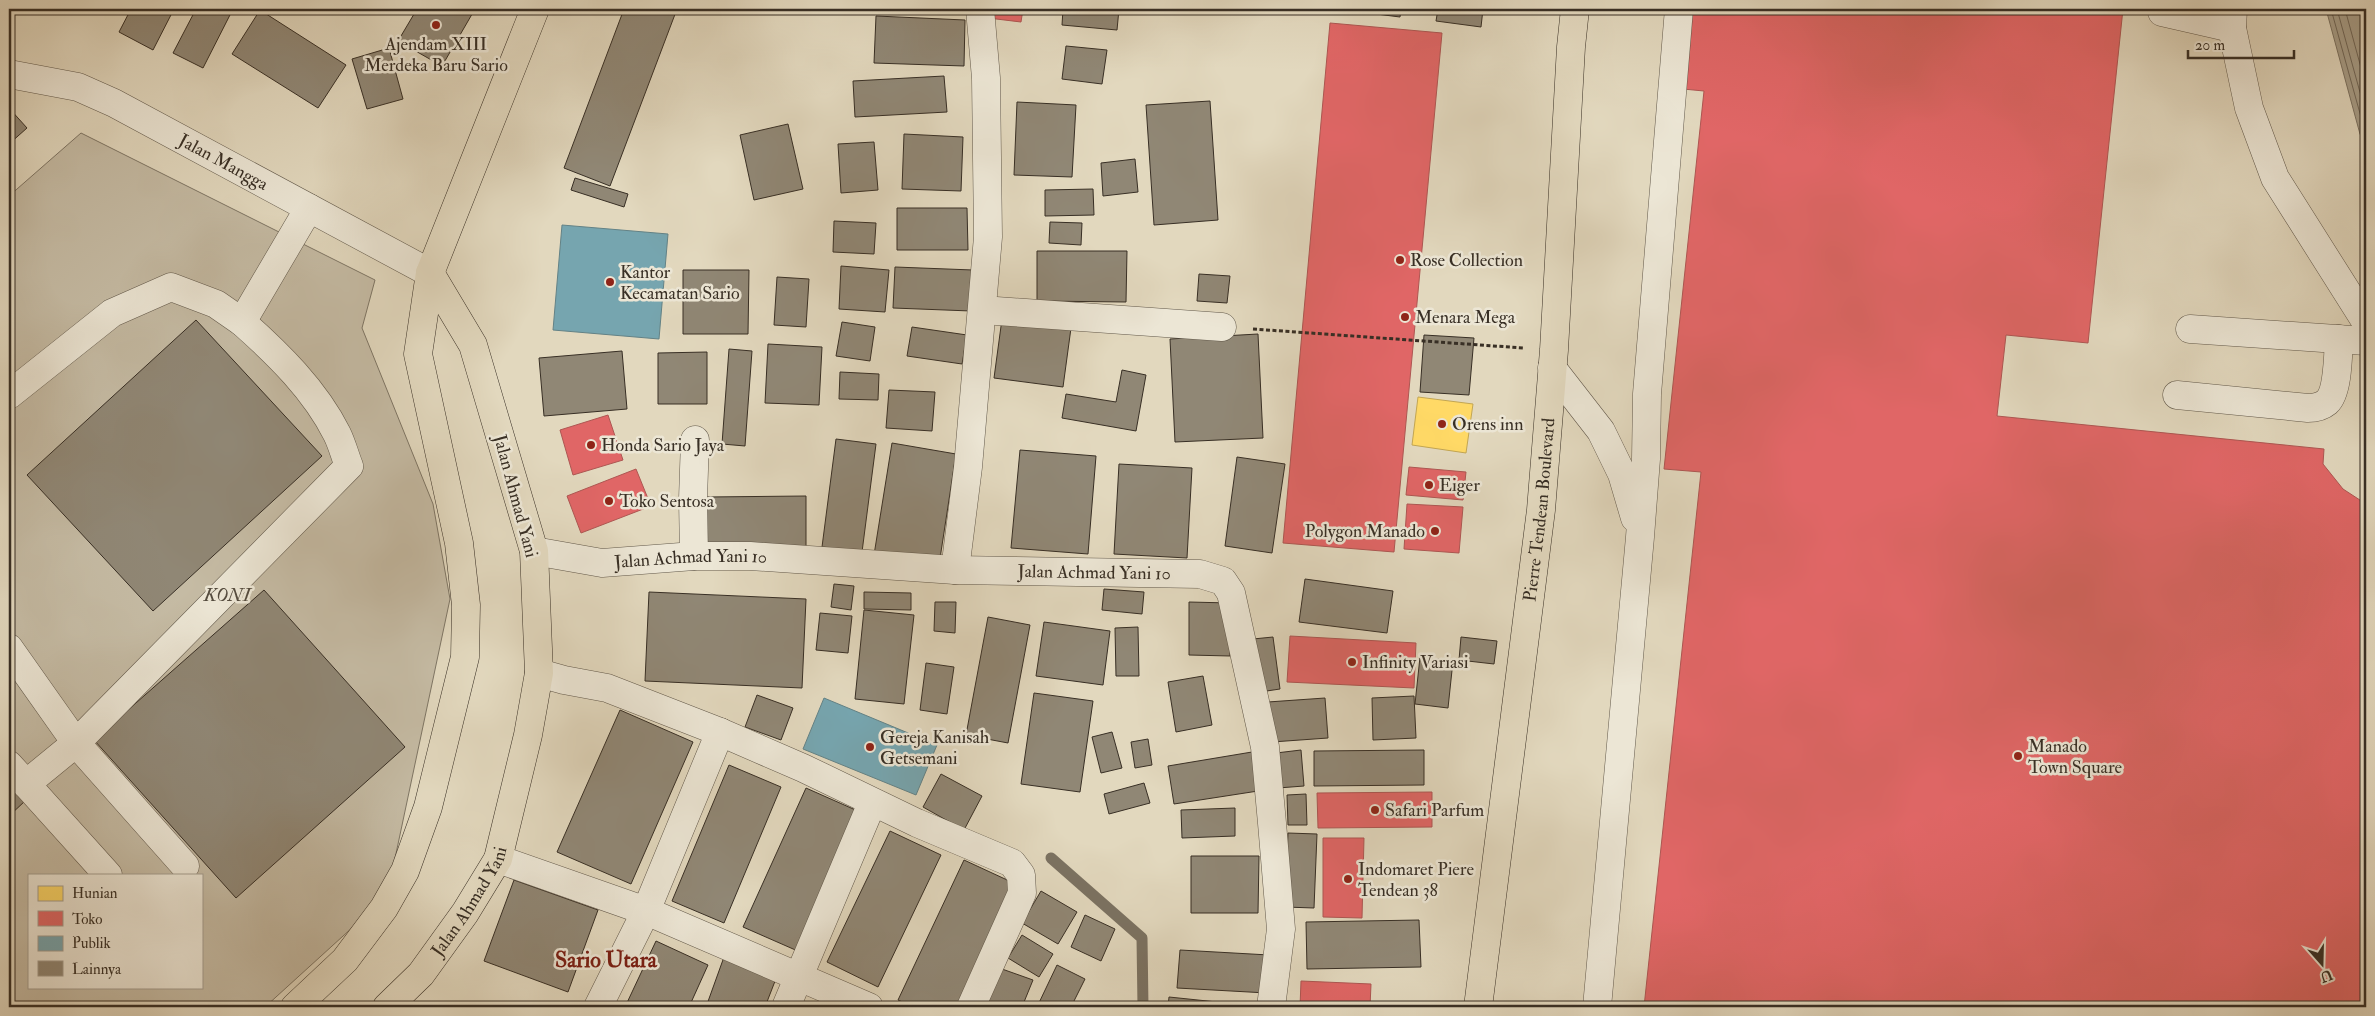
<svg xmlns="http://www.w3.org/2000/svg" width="2375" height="1016" font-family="'IM FELL Double Pica',serif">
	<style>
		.green { fill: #c5bba4; stroke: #7e7564; fill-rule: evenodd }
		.water { fill: #a89f8a; stroke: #7b7262 }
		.homes { fill: #ffd966; stroke: #c3a652 }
		.shops { fill: #e06666; stroke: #ae5652 }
		.public { fill: #76a5af; stroke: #638286 }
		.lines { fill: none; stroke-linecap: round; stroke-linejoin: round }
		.shore { stroke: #706758; stroke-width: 1 }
		.stream { stroke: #7b7262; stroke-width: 11 }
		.building { fill: #908775; stroke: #382f25 }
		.minor-casing { stroke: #62594b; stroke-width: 29 }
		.major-casing { stroke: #382f25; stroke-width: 29 }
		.highway-casing { stroke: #382f25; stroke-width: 29 }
		.path { stroke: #382f25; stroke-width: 3; stroke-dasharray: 4 2.5; stroke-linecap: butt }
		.minor { stroke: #ece6d5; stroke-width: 28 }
		.major { stroke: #e2d8be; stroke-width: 28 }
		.highway { stroke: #e2d8be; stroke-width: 28 }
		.poi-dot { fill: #8f2418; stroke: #ece6d5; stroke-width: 2 }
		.labels { text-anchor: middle; stroke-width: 5; stroke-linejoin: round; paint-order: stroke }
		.poi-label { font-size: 18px; fill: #382f25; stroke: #ece6d5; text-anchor: start }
		.street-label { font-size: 18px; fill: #382f25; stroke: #ece6d5 }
		.park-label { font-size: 18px; font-style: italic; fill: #544b3e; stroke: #ece6d5 }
		.district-label { font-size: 22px; font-weight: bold; fill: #7a1f14; stroke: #ece6d5 }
	</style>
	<rect width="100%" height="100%" fill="#e2d8be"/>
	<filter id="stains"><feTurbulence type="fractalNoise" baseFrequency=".004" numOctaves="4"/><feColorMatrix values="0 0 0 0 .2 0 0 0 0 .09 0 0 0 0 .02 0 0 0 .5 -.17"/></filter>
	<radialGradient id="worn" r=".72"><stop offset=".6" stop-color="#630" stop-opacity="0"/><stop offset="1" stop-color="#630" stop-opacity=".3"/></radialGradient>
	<path class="green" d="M 81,133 L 375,280 L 362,328 L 433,504 L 450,599 L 387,896 L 265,1007 L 9,1007 L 9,196 ZM 29,875 L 201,875 L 201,987 L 29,987 Z"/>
	<polygon class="water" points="2326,9 2366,9 2366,146 2360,134"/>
	<polygon class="homes" points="1418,397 1473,404 1466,453 1412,445"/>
	<g class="shops">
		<polygon points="989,9 1023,9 1021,22 988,18"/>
		<polygon points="1689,9 2123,9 2088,343 2006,335 1997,416 2324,449 2323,464 2343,489 2366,504 2366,1007 1644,1007 1701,472 1664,469 1704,91 1683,89"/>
		<polygon points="1330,23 1442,33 1394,552 1283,543"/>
		<polygon points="608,415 623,460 573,475 560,430"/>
		<polygon points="1409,467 1466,472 1463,500 1406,495"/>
		<polygon points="636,469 651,506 581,533 567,496"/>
		<polygon points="1407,504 1463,507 1459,553 1404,549"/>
		<polygon points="1290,636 1416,643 1414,688 1287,682"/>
		<polygon points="1432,792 1432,827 1318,828 1317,793"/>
		<polygon points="1323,838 1364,838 1362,918 1323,917"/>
		<polygon points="1301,981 1371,984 1370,1007 1300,1007"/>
	</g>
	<g class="public">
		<polygon points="562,225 668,234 659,339 553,330"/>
		<polygon points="824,698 937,745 916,795 803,749"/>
	</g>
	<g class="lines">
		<g class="shore">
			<polyline points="2331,9 2366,135"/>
			<polyline points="2337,9 2366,114"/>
			<polyline points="2345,9 2366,86"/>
		</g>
		<polyline class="stream" points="1051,858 1142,938 1143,1007"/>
	</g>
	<g class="building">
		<polygon points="131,9 174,9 153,50 119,32"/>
		<polygon points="196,9 233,9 203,68 173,53"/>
		<polygon points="417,9 475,9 442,66 398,41"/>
		<polygon points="624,9 677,9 610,186 564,168"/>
		<polygon points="1063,9 1119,9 1117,30 1062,25"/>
		<polygon points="1337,9 1401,9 1400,17"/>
		<polygon points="1438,9 1483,9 1481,27 1436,21"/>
		<polygon points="260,10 346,65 318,108 232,54"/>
		<polygon points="876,16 965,20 964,66 874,63"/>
		<polygon points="1066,46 1107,50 1102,84 1062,79"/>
		<polygon points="389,48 403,99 367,109 352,59"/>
		<polygon points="944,76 947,112 855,117 853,81"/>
		<polygon points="1210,101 1218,220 1154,225 1146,105"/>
		<polygon points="1017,102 1076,105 1072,177 1014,175"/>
		<polygon points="9,108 27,128 9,144"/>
		<polygon points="788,124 803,189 754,200 740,135"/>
		<polygon points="904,134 963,137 961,191 902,189"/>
		<polygon points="874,142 878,190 841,193 838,144"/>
		<polygon points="1135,159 1138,192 1103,196 1101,163"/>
		<polygon points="575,178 628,194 624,207 571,190"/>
		<polygon points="1093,189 1094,215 1045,216 1045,190"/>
		<polygon points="897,208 967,208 968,250 897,250"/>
		<polygon points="834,221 876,223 874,254 833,252"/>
		<polygon points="1050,222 1082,223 1081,245 1049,243"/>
		<polygon points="1037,251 1127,251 1126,302 1037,301"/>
		<polygon points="841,266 889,270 885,312 839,309"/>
		<polygon points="895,267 973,270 971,311 893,308"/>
		<polygon points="683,270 749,270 748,334 683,334"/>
		<polygon points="1199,274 1230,276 1227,303 1197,301"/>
		<polygon points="777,277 809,279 806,327 774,325"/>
		<polygon points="1002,319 1071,328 1063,387 994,378"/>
		<polygon points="196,320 322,456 153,611 27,475"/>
		<polygon points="842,322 875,327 870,361 836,356"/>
		<polygon points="912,327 967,335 962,364 907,356"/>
		<polygon points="1258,334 1263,438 1175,442 1170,339"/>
		<polygon points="1424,335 1474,338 1469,395 1420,392"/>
		<polygon points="768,344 822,347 819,405 765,403"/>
		<polygon points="729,349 752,351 745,446 722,444"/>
		<polygon points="622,351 627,409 544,416 539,358"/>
		<polygon points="707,352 707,404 658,404 658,353"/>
		<polygon points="1122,370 1146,375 1136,431 1062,418 1066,394 1116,402"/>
		<polygon points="840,372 879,374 878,400 839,399"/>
		<polygon points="889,390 935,392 932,431 886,428"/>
		<polygon points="836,439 876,444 862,552 822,547"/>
		<polygon points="892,443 956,454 939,565 874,555"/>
		<polygon points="1020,450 1096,456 1088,554 1011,548"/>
		<polygon points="1237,457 1285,464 1272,553 1225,546"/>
		<polygon points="1119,464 1192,468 1187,558 1114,554"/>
		<polygon points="806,496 806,548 706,549 706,497"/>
		<polygon points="1305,579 1393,591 1387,633 1299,622"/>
		<polygon points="834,584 854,586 851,610 831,607"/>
		<polygon points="1104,589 1144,592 1142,614 1102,610"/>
		<polygon points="264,590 405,747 236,898 94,740"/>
		<polygon points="649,592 806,599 802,688 645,681"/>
		<polygon points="864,592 911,593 911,610 864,609"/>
		<polygon points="935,602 956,602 955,633 934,631"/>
		<polygon points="1189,602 1230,603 1230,656 1189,655"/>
		<polygon points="864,610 914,615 904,704 855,699"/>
		<polygon points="820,613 852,616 848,653 816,650"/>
		<polygon points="988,617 1030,625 1008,743 966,735"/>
		<polygon points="1044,622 1110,631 1103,685 1036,676"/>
		<polygon points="1138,627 1139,676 1116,676 1115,628"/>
		<polygon points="1273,637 1280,689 1260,692 1253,639"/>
		<polygon points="1461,637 1497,641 1494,664 1459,660"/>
		<polygon points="1420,657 1453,661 1448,708 1415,704"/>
		<polygon points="926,663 954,667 947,714 920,710"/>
		<polygon points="1203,676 1212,725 1176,732 1168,682"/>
		<polygon points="1034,693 1093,701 1080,792 1021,784"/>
		<polygon points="757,695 793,708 781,740 745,727"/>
		<polygon points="1414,696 1416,738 1373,740 1372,698"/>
		<polygon points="1325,698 1328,738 1272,742 1268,702"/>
		<polygon points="620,710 693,742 631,884 557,852"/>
		<polygon points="1112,732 1122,768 1101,773 1092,737"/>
		<polygon points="1148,739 1152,765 1135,768 1131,742"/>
		<polygon points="1301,750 1304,786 1278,788 1276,753"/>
		<polygon points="1424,750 1424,785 1314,786 1314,751"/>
		<polygon points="1252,752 1258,791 1174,804 1168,766"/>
		<polygon points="729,765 781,787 724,923 672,901"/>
		<polygon points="941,774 982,796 964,830 923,807"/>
		<polygon points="9,783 25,801 9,816"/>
		<polygon points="1144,783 1150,803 1109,814 1104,794"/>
		<polygon points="806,788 860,812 800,952 743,927"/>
		<polygon points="1306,794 1307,825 1288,825 1287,795"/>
		<polygon points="1235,808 1235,836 1182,838 1181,810"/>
		<polygon points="890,831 941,855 878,987 827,962"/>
		<polygon points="1288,833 1317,834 1314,908 1285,907"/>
		<polygon points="1191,856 1259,856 1258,913 1191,913"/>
		<polygon points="964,860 1018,885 960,1007 914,1007 898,1000"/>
		<polygon points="514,880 598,910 568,992 484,961"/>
		<polygon points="1041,891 1077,912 1058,944 1022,923"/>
		<polygon points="1085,915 1115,929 1101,961 1071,947"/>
		<polygon points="1419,920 1421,967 1307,969 1306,922"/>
		<polygon points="1022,935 1053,954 1039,977 1008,958"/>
		<polygon points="656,941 708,965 689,1007 625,1007"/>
		<polygon points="1180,950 1269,955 1267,993 1177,988"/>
		<polygon points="724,957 777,976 765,1007 706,1007"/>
		<polygon points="1057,965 1085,979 1071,1007 1037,1007"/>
		<polygon points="1002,969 1033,980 1022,1007 986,1007"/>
		<polygon points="1169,997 1265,1007 1168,1007"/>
	</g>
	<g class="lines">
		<g class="minor-casing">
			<g id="minor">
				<polyline points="2161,9 2162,12 2232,28"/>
				<polyline points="2233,9 2232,28 2249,108 2275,178 2366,322"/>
				<path id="s1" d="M 9,74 L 78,87 L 114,103 L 430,273"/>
				<polyline points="982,310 1222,327"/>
				<polyline points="2190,329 2366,341"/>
				<polyline points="1552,368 1601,431 1622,474 1635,518"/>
				<polyline points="9,395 112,313 171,287 216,304 242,322 309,208"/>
				<path d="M 2177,395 L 2308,408 C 2314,408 2321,407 2327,402 C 2338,392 2338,355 2339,339"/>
				<path id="s2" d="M 534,551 L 602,563 L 694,556 L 750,556 L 955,570 L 1200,574 L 1223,581 L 1231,593 L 1265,747 L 1272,823 L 1281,929 L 1271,1007"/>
				<polyline points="694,556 693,499 695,440"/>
				<polyline points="955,570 968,467 988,237 986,78 980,9"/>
				<polyline points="9,648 76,743 185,866"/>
				<polyline points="539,673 564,680 607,688 720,732 803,768 917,823 1012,863 1021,875 1022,893 971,1007"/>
				<polyline points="9,765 108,875"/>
				<path d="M 26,784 L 76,743 L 349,466 C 345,456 342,444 337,434 C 315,390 278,354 242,322"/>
				<polyline points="498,859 646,911 869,1007"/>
				<polyline points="598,1007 646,911 720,732"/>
				<polyline points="786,1007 872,803"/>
				<polyline points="1597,1007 1640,537 1646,459 1647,394 1679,9"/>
			</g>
		</g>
		<g class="major-casing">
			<g id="major">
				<polyline points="295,1007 345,960 384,908 405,871 428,807 465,657 466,605 459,543 418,354 430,273 535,9"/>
				<path id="s3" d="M 387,1007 L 421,974 L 465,913 L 498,859 L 528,735 L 539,673 L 534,551 L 473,345 L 430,273"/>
			</g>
		</g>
		<g class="highway-casing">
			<g id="highway">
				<path id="s4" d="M 1478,1007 L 1541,510 L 1554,350 L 1571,47 L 1575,9"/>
			</g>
		</g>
		<polyline class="path" points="1253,329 1523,348"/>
		<use href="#minor" class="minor"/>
		<use href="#major" class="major"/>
		<use href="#highway" class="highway"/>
	</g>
	<g class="poi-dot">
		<circle cx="436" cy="25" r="5"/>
		<circle cx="1400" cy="260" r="5"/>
		<circle cx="610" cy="282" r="5"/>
		<circle cx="1405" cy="317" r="5"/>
		<circle cx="1442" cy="424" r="5"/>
		<circle cx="591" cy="445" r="5"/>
		<circle cx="1429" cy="485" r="5"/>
		<circle cx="609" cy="501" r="5"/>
		<circle cx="1435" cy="531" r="5"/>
		<circle cx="1352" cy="662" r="5"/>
		<circle cx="870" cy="747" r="5"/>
		<circle cx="2018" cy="756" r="5"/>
		<circle cx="1375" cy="810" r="5"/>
		<circle cx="1348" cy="879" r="5"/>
	</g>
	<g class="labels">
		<g class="poi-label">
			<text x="436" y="50" text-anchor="middle">Ajendam XIII<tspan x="436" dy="21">Merdeka Baru Sario</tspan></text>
			<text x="1410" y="266">Rose Collection</text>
			<text x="620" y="278">Kantor<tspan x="620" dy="21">Kecamatan Sario</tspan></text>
			<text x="1415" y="323">Menara Mega</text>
			<text x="1452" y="430">Orens inn</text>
			<text x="601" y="451">Honda Sario Jaya</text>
			<text x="1439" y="491">Eiger</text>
			<text x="619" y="507">Toko Sentosa</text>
			<text x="1425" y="537" text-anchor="end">Polygon Manado</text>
			<text x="1362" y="668">Infinity Variasi</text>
			<text x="880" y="743">Gereja Kanisah<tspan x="880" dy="21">Getsemani</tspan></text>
			<text x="2028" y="752">Manado<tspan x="2028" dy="21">Town Square</tspan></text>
			<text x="1385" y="816">Safari Parfum</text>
			<text x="1358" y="875">Indomaret Piere<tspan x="1358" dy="21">Tendean 38</tspan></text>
		</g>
		<g class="street-label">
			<text dy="6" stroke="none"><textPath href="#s1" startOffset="234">Jalan Mangga</textPath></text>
			<text transform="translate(516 496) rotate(75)" y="6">Jalan Ahmad Yani</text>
			<text dy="6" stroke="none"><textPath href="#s4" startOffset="501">Pierre Tendean Boulevard</textPath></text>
			<text dy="6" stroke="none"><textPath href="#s2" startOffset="158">Jalan Achmad Yani 10</textPath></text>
			<text dy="6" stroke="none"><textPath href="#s2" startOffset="562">Jalan Achmad Yani 10</textPath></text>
			<text dy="6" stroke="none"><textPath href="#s3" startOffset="135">Jalan Ahmad Yani</textPath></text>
		</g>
		<g class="park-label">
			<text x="227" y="601">KONI</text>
		</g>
		<g class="district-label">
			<text x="606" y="967">Sario Utara</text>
		</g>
	</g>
	<rect width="2375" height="1016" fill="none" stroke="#e2d8be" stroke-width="30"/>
	<rect x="10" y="10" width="2355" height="996" fill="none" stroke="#382f25" stroke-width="2.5"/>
	<rect x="15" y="15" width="2345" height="986" fill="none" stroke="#382f25"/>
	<rect x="28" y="874" width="175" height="115" fill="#ece6d5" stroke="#a49d8f"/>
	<rect x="38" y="886" width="25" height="15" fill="#ffd966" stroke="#a49d8f"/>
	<text x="72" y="898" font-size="15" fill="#382f25">Hunian</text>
	<rect x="38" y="911" width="25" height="15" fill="#e06666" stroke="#a49d8f"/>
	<text x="72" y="924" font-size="15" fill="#382f25">Toko</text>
	<rect x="38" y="936" width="25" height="15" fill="#76a5af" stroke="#a49d8f"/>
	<text x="72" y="948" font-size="15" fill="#382f25">Publik</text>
	<rect x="38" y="961" width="25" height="15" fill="#908775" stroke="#a49d8f"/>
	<text x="72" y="974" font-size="15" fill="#382f25">Lainnya</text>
	<g transform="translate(2322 964) rotate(160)" stroke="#ece6d5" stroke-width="4" paint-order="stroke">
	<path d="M0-4L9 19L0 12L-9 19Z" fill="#382f25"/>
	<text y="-8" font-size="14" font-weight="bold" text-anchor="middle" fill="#382f25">U</text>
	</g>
	<path d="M2188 50v8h106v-8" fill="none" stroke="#382f25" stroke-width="2.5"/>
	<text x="2195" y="50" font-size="15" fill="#382f25" stroke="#ece6d5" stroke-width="4" paint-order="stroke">20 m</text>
	<rect width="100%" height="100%" filter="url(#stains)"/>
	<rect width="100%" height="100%" fill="url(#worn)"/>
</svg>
